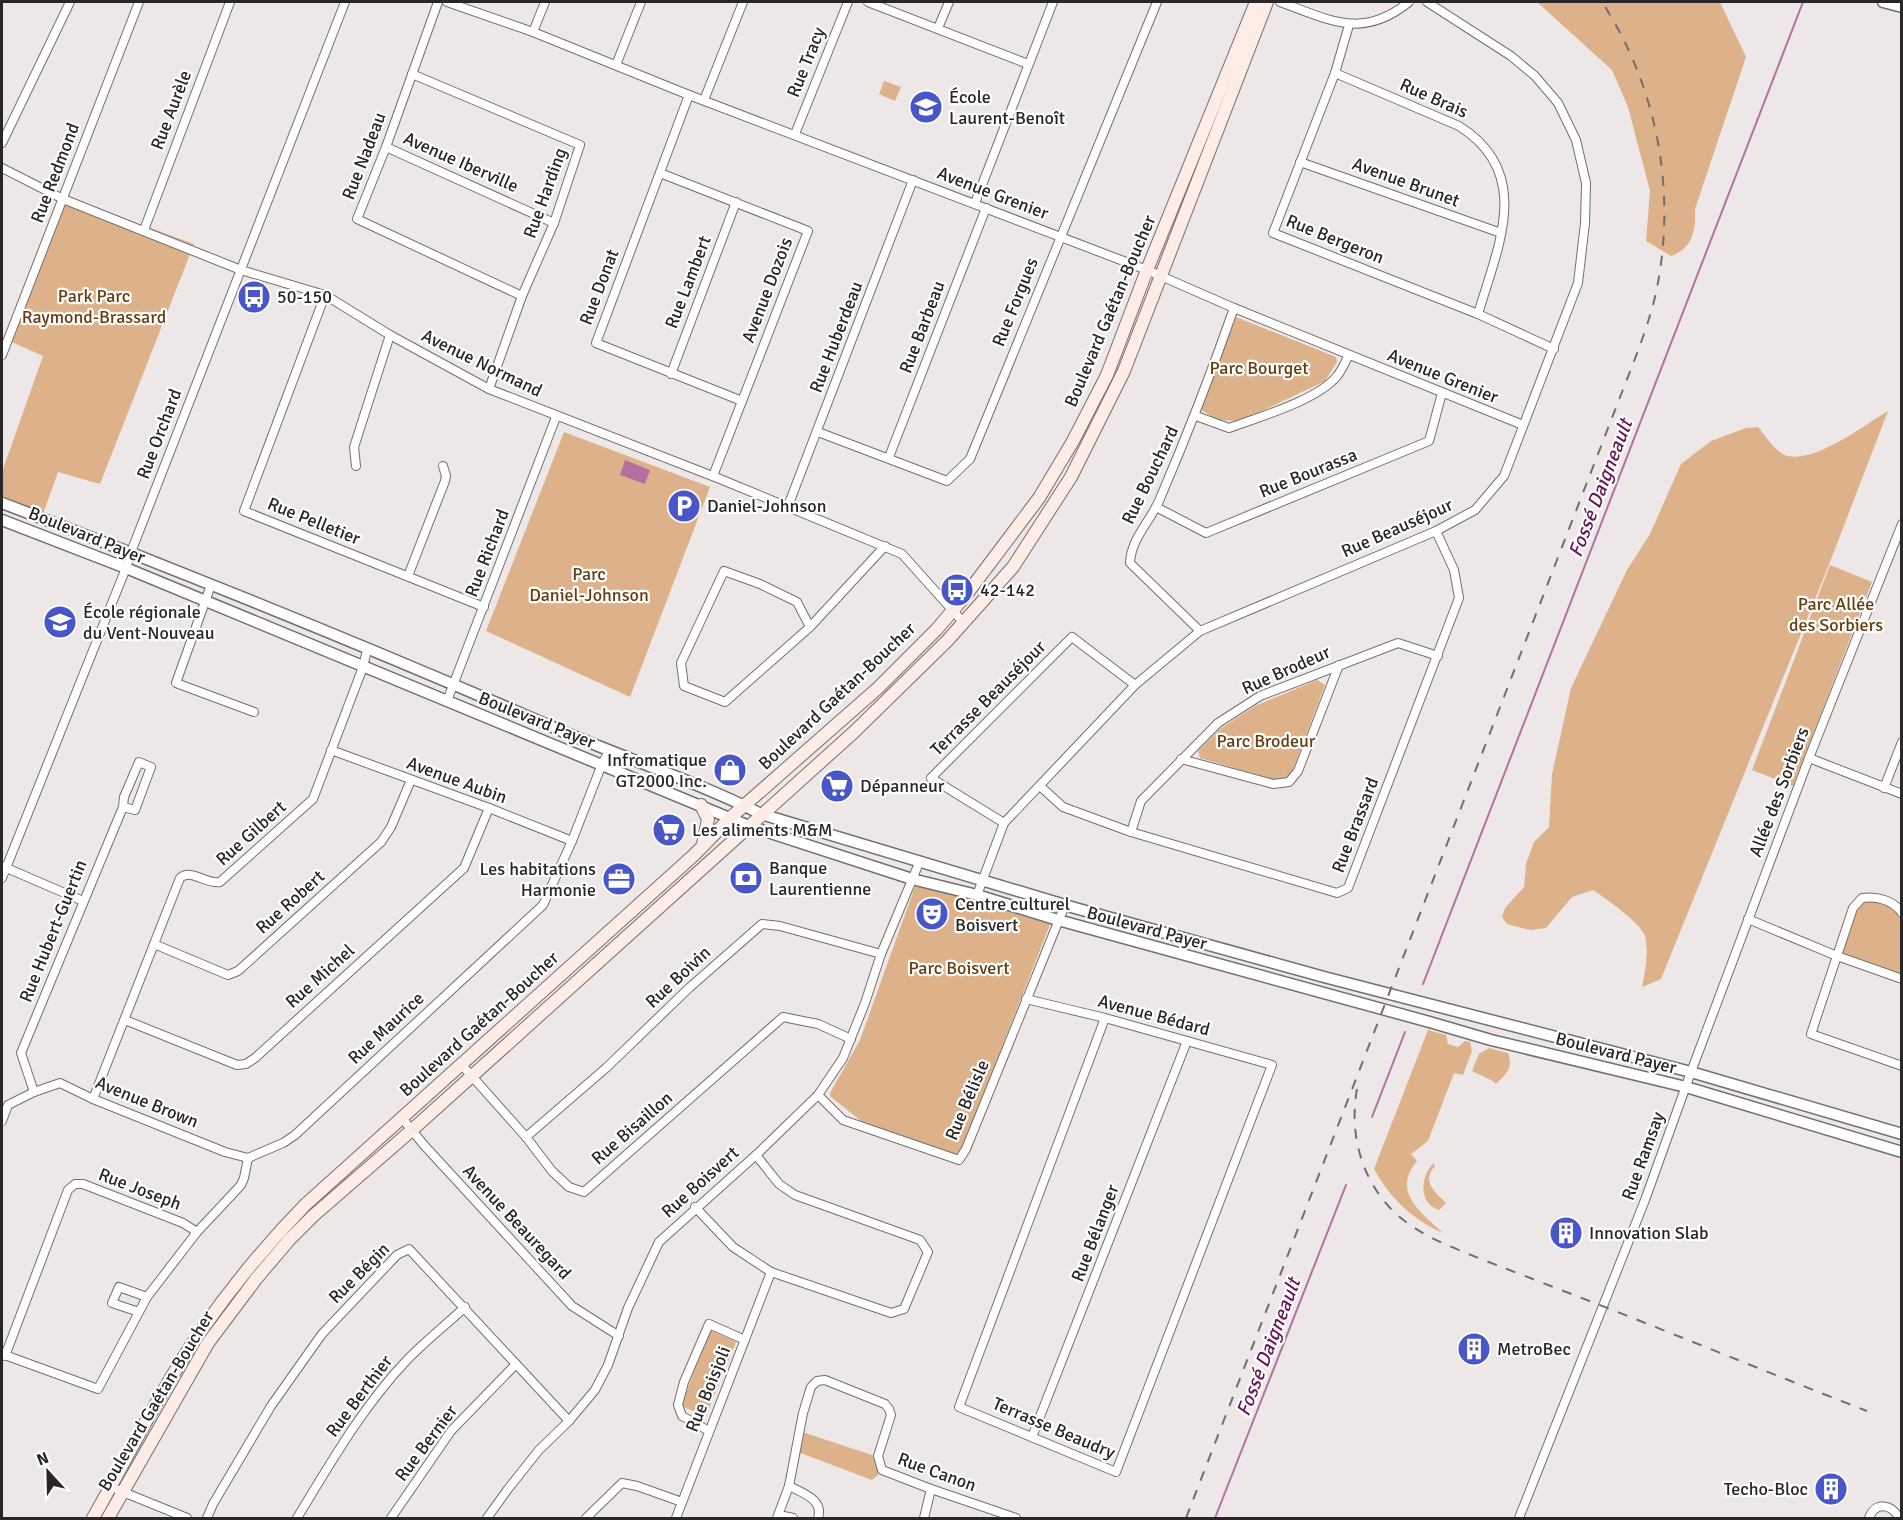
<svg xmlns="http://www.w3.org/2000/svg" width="1903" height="1520" font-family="Signika,sans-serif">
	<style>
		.green { fill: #ddb28a }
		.water { fill: #b570a1 }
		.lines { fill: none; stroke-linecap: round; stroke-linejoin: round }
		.stream { stroke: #b570a1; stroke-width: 2 }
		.minor-casing { stroke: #746f6f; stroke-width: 10 }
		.tertiary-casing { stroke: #746f6f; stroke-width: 13 }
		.secondary-casing { stroke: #746f6f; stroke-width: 14 }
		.minor { stroke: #fff; stroke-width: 8 }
		.tertiary { stroke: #fff; stroke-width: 10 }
		.secondary { stroke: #feede6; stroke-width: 12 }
		.rail { stroke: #716e6e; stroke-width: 2; stroke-dasharray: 10 10; stroke-linecap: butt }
		.labels { text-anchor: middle; stroke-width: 4.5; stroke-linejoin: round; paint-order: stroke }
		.street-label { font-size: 18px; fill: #282626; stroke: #fff }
		.poi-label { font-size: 18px; fill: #282626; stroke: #fff; text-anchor: start }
		.park-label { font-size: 18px; fill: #663d0c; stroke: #fff }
		.water-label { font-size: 20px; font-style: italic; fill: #691558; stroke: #fff }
	</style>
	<rect width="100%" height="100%" fill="#ede7e7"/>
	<g class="green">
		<path d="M 1537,2 L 1720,2 L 1746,57 L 1695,209 C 1696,230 1693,248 1671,256 L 1646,241 L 1650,191 L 1628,107 L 1612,70 Z"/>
		<polygon points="884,81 901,87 895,101 879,94"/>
		<polygon points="63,196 194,244 100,484 58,472 43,514 2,496 2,472 43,356 5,339"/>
		<polygon points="1236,317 1336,357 1337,362 1325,381 1258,413 1237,421 1218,420 1201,410"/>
		<path d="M 1888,411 L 1830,562 L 1661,979 L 1642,987 C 1645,971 1649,953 1645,936 C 1641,923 1605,898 1593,890 L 1572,897 L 1546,928 L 1530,930 L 1507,924 L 1502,917 L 1505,908 L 1524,887 L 1526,864 L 1534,842 L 1549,827 L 1552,774 L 1571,688 L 1627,570 L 1650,534 L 1681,464 L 1711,441 L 1746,428 L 1758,427 C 1766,436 1776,454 1788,456 C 1817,462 1863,426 1888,411 Z"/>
		<polygon points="564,432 710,487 630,697 486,631"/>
		<polygon points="1830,565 1872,582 1793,786 1752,770"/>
		<polygon points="1317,680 1325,685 1291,775 1278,781 1200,758 1198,751 1220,729 1255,706"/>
		<polygon points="917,881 1051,922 961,1151 951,1157 866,1125 830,1096 830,1093 860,1040"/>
		<polygon points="1875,897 1901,913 1902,977 1837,956 1854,907 1862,898"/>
		<path d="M 1428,1030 L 1446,1035 L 1448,1044 L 1458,1047 L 1465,1041 L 1470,1042 L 1472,1051 L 1463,1075 L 1454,1073 L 1428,1141 L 1411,1154 L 1417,1161 C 1391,1192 1422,1213 1443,1233 C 1413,1220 1390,1198 1374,1169 Z"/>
		<path d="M 1489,1048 L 1508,1053 C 1514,1068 1505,1075 1496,1084 L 1491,1080 L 1472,1071 L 1479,1054 Z"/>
		<path d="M 1434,1163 L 1435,1166 C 1421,1181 1435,1192 1446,1203 L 1439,1210 C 1418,1203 1420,1176 1434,1163 Z"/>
		<polygon points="710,1330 736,1342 706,1416 681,1406"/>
		<polygon points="802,1432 872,1455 881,1472 872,1480 798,1452"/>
	</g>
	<polygon class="water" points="625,460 650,470 645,484 620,475"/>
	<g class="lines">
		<g class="stream">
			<polyline points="1423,984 1803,2"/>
			<polyline points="1372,1117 1405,1032"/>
			<polyline points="1215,1518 1346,1185"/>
		</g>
		<g class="minor-casing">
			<g id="minor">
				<polyline points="438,2 386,147 357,219 522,296"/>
				<polyline points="447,2 533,32 689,95 1147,270 1234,308 1523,425"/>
				<polyline points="868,2 1028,64"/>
				<path d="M 1280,2 C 1330,20 1362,40 1409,2"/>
				<polyline points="1349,25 1335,73 1273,233 1478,314 1554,349"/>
				<polyline points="938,28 949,2"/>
				<polyline points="533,32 545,2"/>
				<polyline points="616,65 641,2"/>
				<path d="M 1335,73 L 1459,126 C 1534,173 1498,246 1478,314"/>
				<polyline points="412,74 580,145 554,223 522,296 489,389"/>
				<polyline points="689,95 596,343 742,401"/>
				<polyline points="704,100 743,2"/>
				<polyline points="795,134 848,2"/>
				<polyline points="2,143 70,2"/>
				<polyline points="386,147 554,223"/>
				<polyline points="1300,162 1501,233"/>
				<polyline points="2,168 63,199 241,270 325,295 390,335 489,389 720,479 902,554 963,622"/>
				<polyline points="660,173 808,231 713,476"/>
				<polyline points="975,203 1053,2"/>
				<polyline points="144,230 230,2"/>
				<polyline points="325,295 244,511 484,607"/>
				<polyline points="2,355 139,2"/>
				<polyline points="671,374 736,202"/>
				<path d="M 1196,416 L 1229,428 C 1259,417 1318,400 1337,376 C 1342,370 1345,362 1349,355"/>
				<polyline points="818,432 947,481 970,459 1157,2"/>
				<polyline points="889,457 986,208"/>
				<polyline points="356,466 354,447 390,335"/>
				<polyline points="788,506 913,180"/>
				<polyline points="1156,507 1206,533 1429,441 1442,393"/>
				<polyline points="408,576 445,481 446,476 443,466"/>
				<polyline points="211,585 176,683 254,712"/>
				<polyline points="810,627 797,602 760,584 724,571 681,663 684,686 725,702 810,627 885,546"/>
				<path d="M 1200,631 L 1130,563 C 1131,539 1149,523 1159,501 C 1186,438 1211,374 1234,308"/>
				<polyline points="447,701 556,417"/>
				<polyline points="331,750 489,808 572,841"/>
				<polyline points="1809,758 1902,794"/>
				<polyline points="1181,759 1273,784 1289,782 1298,771 1339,665"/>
				<polyline points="1040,786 1063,807 1131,832 1337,893 1348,888 1459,598 1454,570 1436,531"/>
				<polyline points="1884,788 1902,742"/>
				<polyline points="1004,823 931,778 1072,637 1135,685"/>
				<polyline points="1131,832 1141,801 1218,723 1260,696 1398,643 1438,656"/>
				<polyline points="2,866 83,901"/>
				<polyline points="2,878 126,568 131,552 345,2"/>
				<polyline points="977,895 1004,823 1135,685 1200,631 1436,531 1475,510 1504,476 1578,283 1585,223 1586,183 1576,140 1558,103 1535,76 1511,56 1427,2"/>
				<path d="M 1902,913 C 1893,900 1877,896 1862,898 L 1853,908 L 1811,1034 L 1902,1066"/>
				<polyline points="1748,919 1837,956 1902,979"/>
				<polyline points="154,944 228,975 238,971 381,842 391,827 411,780"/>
				<polyline points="1026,999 1105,1018 1272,1065 1116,1472 959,1407 1105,1018"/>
				<polyline points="125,1020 237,1065 246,1064 255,1058 464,868 489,808"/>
				<polyline points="461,1064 526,1137 552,1171 569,1187 584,1192 783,1017 818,1024 851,1039"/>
				<polyline points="34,1092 21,1053 123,807 124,797 139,762 151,767 135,810 123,807"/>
				<polyline points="818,1095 843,1120 959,1160 966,1149 1065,905"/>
				<path d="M 93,1099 L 180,878 C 192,868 206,885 220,882 L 313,799 L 363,667 L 367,650"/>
				<polyline points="402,1118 423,1144 572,1306 619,1336"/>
				<polyline points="2,1121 8,1105 34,1092 60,1083 93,1099 225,1152 248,1158"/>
				<polyline points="526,1137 606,1068 689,988 762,924 780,926 881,954"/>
				<polyline points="248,1158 283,1143 295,1135 543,905 572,841 602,764 609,751"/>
				<polyline points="695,1207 733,1247 771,1272 891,1313 904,1309 928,1252 920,1240 795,1195 779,1184 756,1155"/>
				<polyline points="139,1312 112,1303 119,1287 147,1297"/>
				<polyline points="2,1354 98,1389 147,1297 197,1232 241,1185 244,1178 248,1158"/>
				<polyline points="5,1356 68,1190 75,1184 83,1184 183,1223 197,1232"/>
				<polyline points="709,1431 682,1416 678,1405 684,1382 709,1324 745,1340"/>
				<polyline points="1032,1437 1187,1041"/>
				<path d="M 789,1486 C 803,1493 824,1500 818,1518"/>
				<polyline points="118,1490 187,1518"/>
				<polyline points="779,1515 793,1518"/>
				<polyline points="207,1518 213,1504 271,1406 322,1334 397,1255 409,1249 569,1421"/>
				<path d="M 297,1518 C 330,1464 363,1406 407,1360 C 425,1341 446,1325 465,1307"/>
				<polyline points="391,1518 451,1431 516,1364"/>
				<polyline points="487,1518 508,1489 539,1450 569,1421 595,1390 608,1365 628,1308 659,1242 756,1155 818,1095 843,1058 865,1003 881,954 919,863"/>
				<polyline points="586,1518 622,1483 637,1486 682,1502"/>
				<polyline points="676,1518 771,1272"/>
				<polyline points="777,1518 789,1486 803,1413 811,1387 817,1381 825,1380 885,1404 889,1409 891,1415 878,1456 882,1470 931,1489 1016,1518"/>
				<polyline points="924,1518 931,1489"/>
				<polyline points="1519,1518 1645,1200 1691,1072 1809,758 1902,524"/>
				<path d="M 1869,1518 C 1875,1502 1891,1503 1899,1518"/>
			</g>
		</g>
		<g class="tertiary-casing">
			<g id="tertiary">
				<polyline points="1883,2 1902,7"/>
				<path d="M 2,503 C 191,575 378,651 564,732 C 630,760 697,782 761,814 L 1075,908 L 1324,977 L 1691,1072 L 1902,1134"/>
				<polyline points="2,520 126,568 749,826 912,879 977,895 1058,920 1433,1023 1491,1040 1686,1087 1902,1152"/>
			</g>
		</g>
		<g class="secondary-casing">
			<g id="secondary">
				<polyline points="701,805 708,819 703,844"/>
				<path d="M 93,1518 C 129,1455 161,1388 203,1328 C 234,1284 267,1244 305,1205 L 694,855 L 730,818 L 878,688 L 937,629 L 966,595 L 1039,498 L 1073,441 L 1107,375 L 1147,270 L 1256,2"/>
				<polyline points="108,1518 208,1343 256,1279 289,1240 313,1216 412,1130 854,732 947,641 1013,567 1071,477 1124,371 1267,2"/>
			</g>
		</g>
		<use href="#minor" class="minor"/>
		<use href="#tertiary" class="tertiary"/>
		<use href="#secondary" class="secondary"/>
		<g class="rail">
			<path d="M 1357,1089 C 1349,1133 1361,1179 1393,1211 C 1418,1235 1449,1246 1481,1259 C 1512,1271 1543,1283 1574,1295 C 1672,1333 1769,1373 1867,1411"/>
			<path d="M 1186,1518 L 1622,392 C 1634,361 1647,330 1655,297 C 1678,195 1658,88 1602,2"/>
		</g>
	</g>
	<defs>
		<g id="school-disc" transform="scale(1.725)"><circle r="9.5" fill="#4856ca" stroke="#fff"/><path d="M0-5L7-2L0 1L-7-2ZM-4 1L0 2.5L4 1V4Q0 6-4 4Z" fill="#fff"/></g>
		<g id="bus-disc" transform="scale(1.725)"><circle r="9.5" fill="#4856ca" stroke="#fff"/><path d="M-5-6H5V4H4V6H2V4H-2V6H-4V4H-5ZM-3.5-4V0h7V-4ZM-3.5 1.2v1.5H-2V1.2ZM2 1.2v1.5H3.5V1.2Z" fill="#fff"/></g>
		<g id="parking-disc" transform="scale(1.725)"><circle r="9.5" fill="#4856ca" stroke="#fff"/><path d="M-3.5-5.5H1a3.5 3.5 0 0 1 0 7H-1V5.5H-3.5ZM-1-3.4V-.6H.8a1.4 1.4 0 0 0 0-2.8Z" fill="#fff"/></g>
		<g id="shop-disc" transform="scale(1.725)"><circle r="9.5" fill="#4856ca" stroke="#fff"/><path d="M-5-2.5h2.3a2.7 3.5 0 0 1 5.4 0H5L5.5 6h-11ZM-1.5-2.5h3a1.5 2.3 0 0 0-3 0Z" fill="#fff"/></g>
		<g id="supermarket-disc" transform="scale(1.725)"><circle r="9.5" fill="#4856ca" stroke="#fff"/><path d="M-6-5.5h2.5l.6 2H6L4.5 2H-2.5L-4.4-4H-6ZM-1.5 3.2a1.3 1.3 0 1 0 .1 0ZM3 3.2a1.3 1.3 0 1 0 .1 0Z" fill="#fff"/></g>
		<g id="bank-disc" transform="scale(1.725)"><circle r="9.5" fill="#4856ca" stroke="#fff"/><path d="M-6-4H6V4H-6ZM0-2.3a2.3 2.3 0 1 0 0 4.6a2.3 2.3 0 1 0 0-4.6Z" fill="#fff"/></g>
		<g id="office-disc" transform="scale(1.725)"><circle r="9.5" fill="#4856ca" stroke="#fff"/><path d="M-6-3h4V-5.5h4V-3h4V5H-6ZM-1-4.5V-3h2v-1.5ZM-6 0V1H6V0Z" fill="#fff"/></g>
		<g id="theatre-disc" transform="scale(1.725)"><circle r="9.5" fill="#4856ca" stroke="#fff"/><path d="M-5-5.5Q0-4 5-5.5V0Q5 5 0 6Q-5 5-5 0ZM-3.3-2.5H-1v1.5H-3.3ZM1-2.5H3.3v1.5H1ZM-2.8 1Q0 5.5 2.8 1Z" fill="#fff"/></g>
		<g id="building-disc" transform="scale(1.725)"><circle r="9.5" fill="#4856ca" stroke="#fff"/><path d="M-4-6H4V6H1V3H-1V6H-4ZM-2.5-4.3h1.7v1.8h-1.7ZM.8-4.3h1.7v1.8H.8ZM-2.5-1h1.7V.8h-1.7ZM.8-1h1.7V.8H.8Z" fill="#fff"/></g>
	</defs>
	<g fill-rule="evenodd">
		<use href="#school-disc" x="926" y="107"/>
		<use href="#bus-disc" x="254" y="297"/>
		<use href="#parking-disc" x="684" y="506"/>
		<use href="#bus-disc" x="957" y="590"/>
		<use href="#school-disc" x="60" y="622"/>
		<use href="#shop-disc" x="730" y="770"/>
		<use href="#supermarket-disc" x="837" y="786"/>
		<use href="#supermarket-disc" x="669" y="830"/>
		<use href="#bank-disc" x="746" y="878"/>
		<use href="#office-disc" x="619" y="879"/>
		<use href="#theatre-disc" x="932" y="914"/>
		<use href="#building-disc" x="1566" y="1233"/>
		<use href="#building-disc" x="1474" y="1349"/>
		<use href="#building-disc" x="1831" y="1489"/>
	</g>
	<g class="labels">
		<g class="street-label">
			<text transform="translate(806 62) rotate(-68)" y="6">Rue Tracy</text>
			<text transform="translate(1434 98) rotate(24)" y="6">Rue Brais</text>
			<text transform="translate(171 110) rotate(-69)" y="6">Rue Aurèle</text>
			<text transform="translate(364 156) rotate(-69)" y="6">Rue Nadeau</text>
			<text transform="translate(461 162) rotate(24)" y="6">Avenue Iberville</text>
			<text transform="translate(55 173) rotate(-69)" y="6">Rue Redmond</text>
			<text transform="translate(1406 182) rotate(20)" y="6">Avenue Brunet</text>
			<text transform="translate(545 193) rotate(-70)" y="6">Rue Harding</text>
			<text transform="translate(993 193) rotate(21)" y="6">Avenue Grenier</text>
			<text transform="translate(1335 239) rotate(22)" y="6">Rue Bergeron</text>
			<text transform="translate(688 282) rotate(-69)" y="6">Rue Lambert</text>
			<text transform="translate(599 287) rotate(-69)" y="6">Rue Donat</text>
			<text transform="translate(767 290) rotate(-69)" y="6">Avenue Dozois</text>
			<text transform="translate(1015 302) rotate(-68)" y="6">Rue Forgues</text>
			<text transform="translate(1110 311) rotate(-67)" y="6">Boulevard Gaétan-Boucher</text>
			<text transform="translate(922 327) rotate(-69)" y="6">Rue Barbeau</text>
			<text transform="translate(836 337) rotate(-69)" y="6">Rue Huberdeau</text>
			<text transform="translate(482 363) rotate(26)" y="6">Avenue Normand</text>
			<text transform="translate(1443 376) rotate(22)" y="6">Avenue Grenier</text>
			<text transform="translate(159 434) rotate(-69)" y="6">Rue Orchard</text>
			<text transform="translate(1308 473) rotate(-22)" y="6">Rue Bourassa</text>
			<text transform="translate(1150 475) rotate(-64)" y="6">Rue Bouchard</text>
			<text transform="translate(314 521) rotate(22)" y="6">Rue Pelletier</text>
			<text transform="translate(1397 528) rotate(-24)" y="6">Rue Beauséjour</text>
			<text transform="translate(87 535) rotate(22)" y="6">Boulevard Payer</text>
			<text transform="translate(487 553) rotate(-69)" y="6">Rue Richard</text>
			<text transform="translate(1286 670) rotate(-24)" y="6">Rue Brodeur</text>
			<text transform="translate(837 696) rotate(-43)" y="6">Boulevard Gaétan-Boucher</text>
			<text transform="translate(988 698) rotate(-45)" y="6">Terrasse Beauséjour</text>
			<text transform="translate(537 720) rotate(22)" y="6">Boulevard Payer</text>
			<text transform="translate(457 780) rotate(20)" y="6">Avenue Aubin</text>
			<text transform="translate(1779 792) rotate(-69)" y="6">Allée des Sorbiers</text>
			<text transform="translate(1355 825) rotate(-69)" y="6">Rue Brassard</text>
			<text transform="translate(251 833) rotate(-42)" y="6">Rue Gilbert</text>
			<text transform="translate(290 902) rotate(-42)" y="6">Rue Robert</text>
			<text transform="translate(1147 928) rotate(15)" y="6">Boulevard Payer</text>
			<text transform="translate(53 931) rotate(-68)" y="6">Rue Hubert-Guertin</text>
			<text transform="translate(320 976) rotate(-42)" y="6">Rue Michel</text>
			<text transform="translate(678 977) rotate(-43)" y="6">Rue Boivin</text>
			<text transform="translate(1154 1015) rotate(15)" y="6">Avenue Bédard</text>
			<text transform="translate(479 1024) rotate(-42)" y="6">Boulevard Gaétan-Boucher</text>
			<text transform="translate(386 1028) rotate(-43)" y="6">Rue Maurice</text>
			<text transform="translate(1616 1053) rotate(14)" y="6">Boulevard Payer</text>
			<text transform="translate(967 1100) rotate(-67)" y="6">Rue Bélisle</text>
			<text transform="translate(147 1102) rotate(22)" y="6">Avenue Brown</text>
			<text transform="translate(632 1128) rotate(-41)" y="6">Rue Bisaillon</text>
			<text transform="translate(1643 1156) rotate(-70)" y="6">Rue Ramsay</text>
			<text transform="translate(700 1182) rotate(-42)" y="6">Rue Boisvert</text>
			<text transform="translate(140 1189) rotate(21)" y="6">Rue Joseph</text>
			<text transform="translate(517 1222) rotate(47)" y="6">Avenue Beauregard</text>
			<text transform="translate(1095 1233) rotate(-69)" y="6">Rue Bélanger</text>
			<text transform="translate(359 1273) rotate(-45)" y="6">Rue Bégin</text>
			<text transform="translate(708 1389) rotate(-68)" y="6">Rue Boisjoli</text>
			<text transform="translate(359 1396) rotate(-53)" y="6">Rue Berthier</text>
			<text transform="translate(156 1401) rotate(-59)" y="6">Boulevard Gaétan-Boucher</text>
			<text transform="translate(1054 1428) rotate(23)" y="6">Terrasse Beaudry</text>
			<text transform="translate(426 1443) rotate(-53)" y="6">Rue Bernier</text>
			<text transform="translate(937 1472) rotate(20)" y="6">Rue Canon</text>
		</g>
		<g class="poi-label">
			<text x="949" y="103">École<tspan x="949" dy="21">Laurent-Benoît</tspan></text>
			<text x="277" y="303">50-150</text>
			<text x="707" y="512">Daniel-Johnson</text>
			<text x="980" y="596">42-142</text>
			<text x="83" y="618">École régionale<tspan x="83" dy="21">du Vent-Nouveau</tspan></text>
			<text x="707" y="766" text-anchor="end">Infromatique<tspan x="707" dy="21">GT2000 Inc.</tspan></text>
			<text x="860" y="792">Dépanneur</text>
			<text x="692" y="836">Les aliments M&amp;M</text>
			<text x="769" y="874">Banque<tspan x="769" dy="21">Laurentienne</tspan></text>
			<text x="596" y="875" text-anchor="end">Les habitations<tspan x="596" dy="21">Harmonie</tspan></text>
			<text x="955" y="910">Centre culturel<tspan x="955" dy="21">Boisvert</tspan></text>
			<text x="1589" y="1239">Innovation Slab</text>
			<text x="1497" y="1355">MetroBec</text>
			<text x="1808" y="1495" text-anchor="end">Techo-Bloc</text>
		</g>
		<g class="park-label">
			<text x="94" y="302">Park Parc<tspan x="94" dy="21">Raymond-Brassard</tspan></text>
			<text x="1259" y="374">Parc Bourget</text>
			<text x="589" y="580">Parc<tspan x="589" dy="21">Daniel-Johnson</tspan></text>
			<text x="1836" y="610">Parc Allée<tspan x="1836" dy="21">des Sorbiers</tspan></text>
			<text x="1266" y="747">Parc Brodeur</text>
			<text x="959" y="974">Parc Boisvert</text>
		</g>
		<g class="water-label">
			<text transform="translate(1600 488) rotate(-69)" y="7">Fossé Daigneault</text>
			<text transform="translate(1268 1347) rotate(-69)" y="7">Fossé Daigneault</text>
		</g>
	</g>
	<rect width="1903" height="1520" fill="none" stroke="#282626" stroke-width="6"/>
	<g transform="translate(48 1472) rotate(338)" stroke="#ffffff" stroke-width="4.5" paint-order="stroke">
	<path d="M0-4.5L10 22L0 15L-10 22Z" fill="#282626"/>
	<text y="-9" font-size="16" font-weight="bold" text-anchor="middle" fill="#282626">N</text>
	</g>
</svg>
